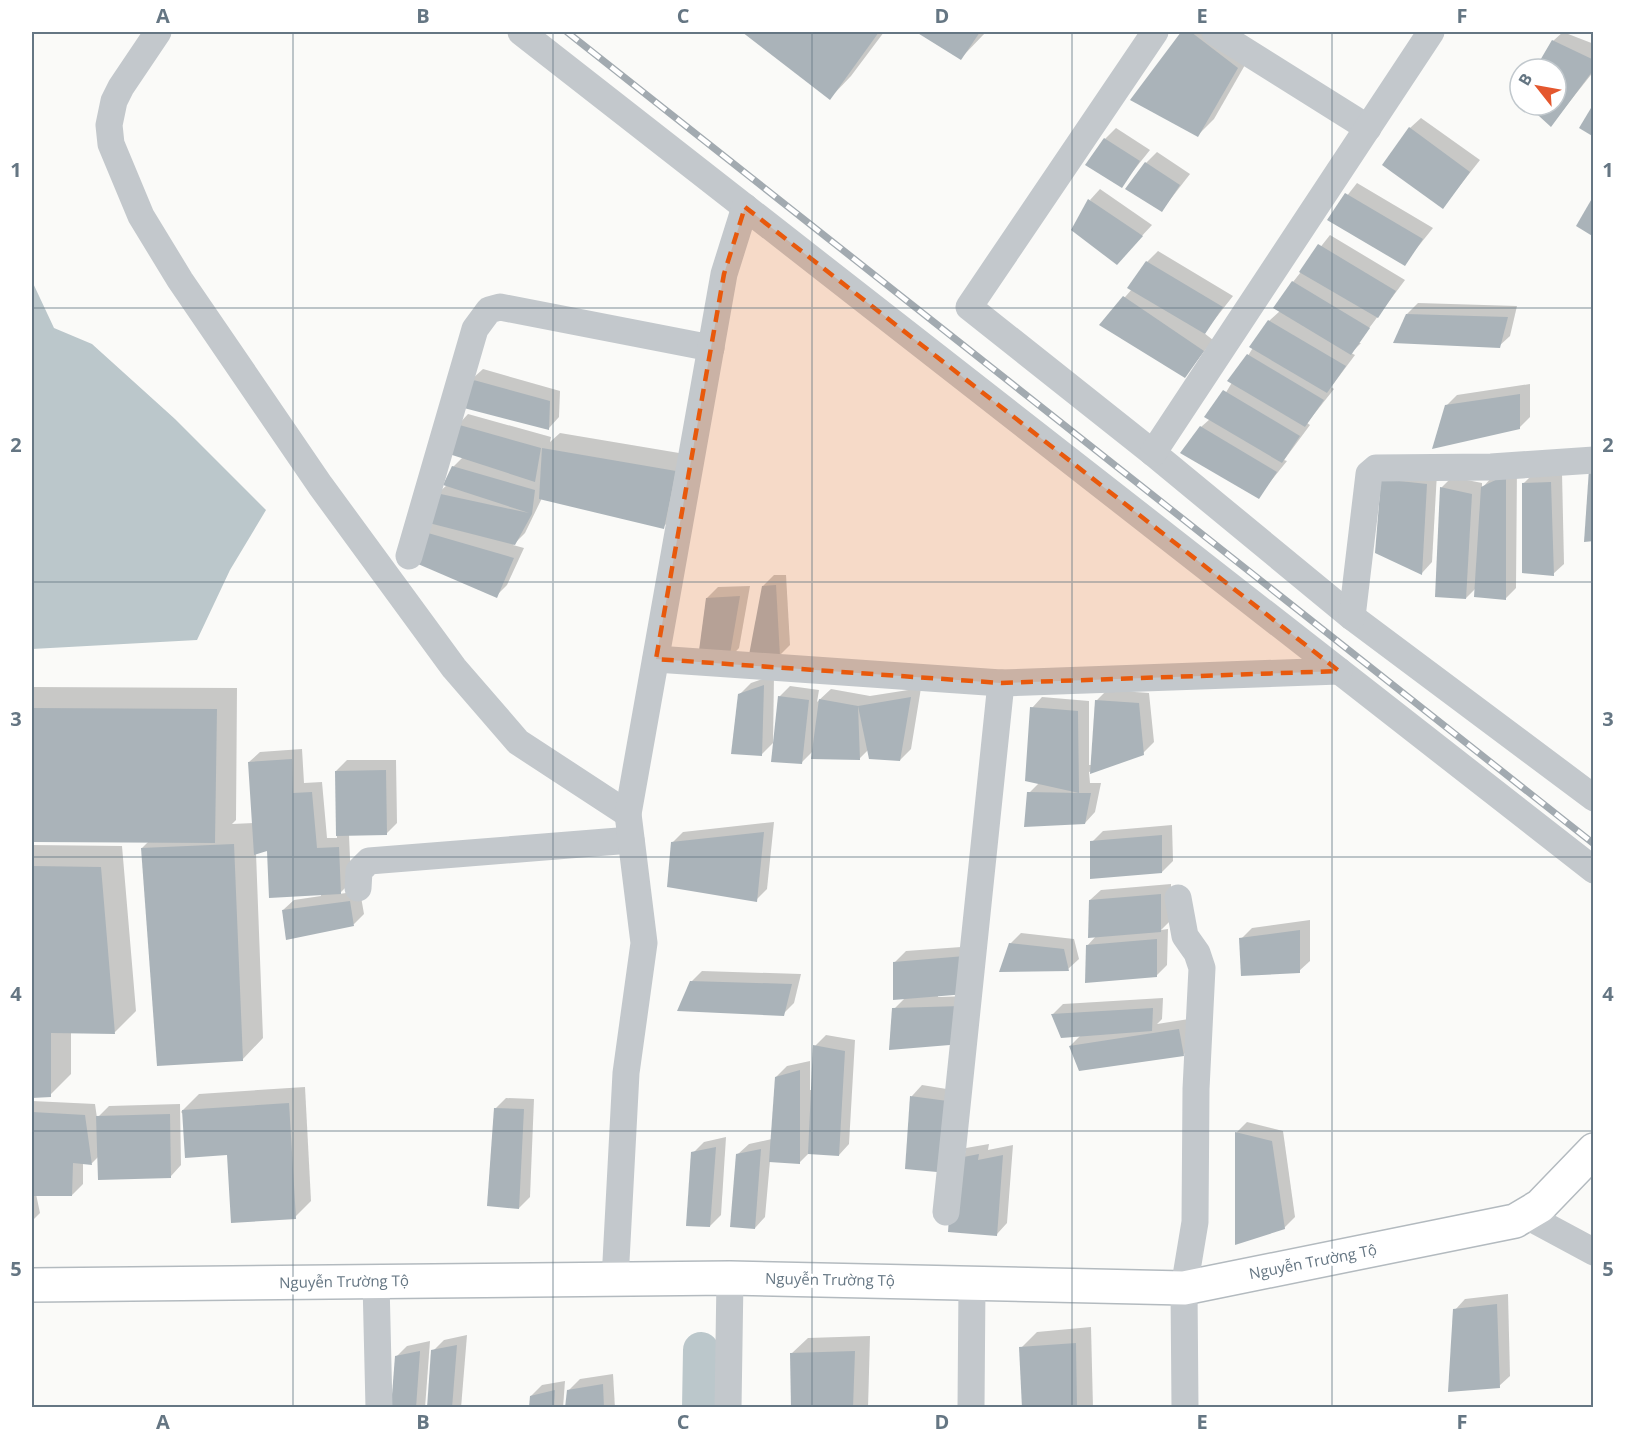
<svg xmlns="http://www.w3.org/2000/svg" width="1625" height="1439" font-family="'Open Sans',sans-serif">
	<style>
		.water { fill: #bbc7cb }
		.shadow { fill: #0003 }
		.lines { fill: none; stroke-linecap: round; stroke-linejoin: round }
		.canal { stroke: #bbc7cb; stroke-width: 36 }
		.building { fill: #aab3b9 }
		.secondary-casing { stroke: #b3babf; stroke-width: 36 }
		.street { stroke: #c3c8cc; stroke-width: 27 }
		.secondary { stroke: #fff; stroke-width: 33 }
		.rail-casing { stroke: #a2aab0; stroke-width: 7 }
		.rail { stroke: #fff; stroke-width: 4.5; stroke-dasharray: 14; stroke-linecap: butt }
		.marked { fill: #e8590c; fill-opacity: 0.2; stroke: #e8590c; stroke-width: 4.5; stroke-dasharray: 12 8; stroke-linejoin: round }
		.grid { fill: none; stroke: #657683; stroke-width: 1.5; stroke-opacity: 0.55 }
		.labels { text-anchor: middle; stroke-width: 6; stroke-linejoin: round; paint-order: stroke }
		.street-label { font-size: 15px; fill: #657683; stroke: #fff }
		.neatline { fill: none; stroke: #657683; stroke-width: 2 }
		.grid-label { font-size: 20px; text-anchor: middle; font-weight: bold; fill: #657683 }
	</style>
	<rect width="100%" height="100%" fill="#fafaf8"/>
	<polygon class="water" points="32,281 54,328 92,344 175,419 266,510 230,570 197,640 32,649"/>
	<g class="shadow">
		<polygon points="745,32 884,32 851,76 830,98"/>
		<polygon points="919,32 986,32 961,58"/>
		<polygon points="1182,32 1228,32 1253,51 1214,119 1198,135 1132,100"/>
		<polygon points="1563,32 1594,44 1594,71 1551,125 1529,105 1556,105 1556,69 1537,69 1553,41"/>
		<polygon points="1421,118 1480,160 1443,207 1410,128"/>
		<polygon points="1116,128 1150,150 1121,186 1105,139"/>
		<polygon points="1157,152 1190,174 1162,210 1146,163"/>
		<polygon points="1357,183 1433,228 1404,264 1329,219"/>
		<polygon points="1100,189 1152,225 1127,252 1090,200"/>
		<polygon points="1330,235 1405,280 1358,343 1361,343 1351,353 1355,355 1331,387 1334,389 1307,423 1310,425 1284,460 1287,461 1258,497 1201,427 1210,419 1269,321 1280,311 1293,282"/>
		<polygon points="1158,251 1233,296 1204,333 1213,340 1185,376 1101,325 1132,289 1147,262"/>
		<polygon points="1418,303 1517,306 1510,336 1499,346 1407,314"/>
		<polygon points="483,369 560,391 559,417 549,428 472,379"/>
		<polygon points="1530,384 1530,417 1519,428 1446,406 1457,395"/>
		<polygon points="468,414 551,437 550,442 560,433 691,455 680,511 663,527 542,498 525,533 513,545 524,548 507,585 496,596 413,560 437,494 447,485 453,467 463,457 458,425"/>
		<polygon points="1517,466 1516,588 1506,598 1476,588 1466,598 1441,488 1452,477 1482,483 1482,488 1493,476"/>
		<polygon points="1535,472 1562,472 1564,564 1553,574 1524,483"/>
		<polygon points="1437,473 1432,562 1422,573 1383,480"/>
		<polygon points="774,575 786,575 790,645 779,656 763,586"/>
		<polygon points="750,586 739,648 729,659 707,598 718,587"/>
		<polygon points="774,675 773,743 761,755 740,694 751,683"/>
		<polygon points="790,686 819,690 817,702 831,689 870,696 921,688 911,749 900,760 869,749 859,759 813,751 801,763 779,697"/>
		<polygon points="32,687 237,688 236,820 232,824 254,823 249,762 260,752 302,749 304,783 322,782 327,838 337,838 336,771 347,760 396,760 397,823 386,834 349,835 351,882 339,894 360,891 364,914 354,924 283,910 294,900 321,896 321,894 268,849 256,853 263,1038 242,1060 142,848 149,841 32,841"/>
		<polygon points="1107,690 1149,693 1154,742 1143,753 1089,772 1090,783 1101,783 1095,812 1085,823 1029,793 1039,783 1032,708 1042,697 1089,701 1089,765 1092,765 1096,701"/>
		<polygon points="774,822 767,889 756,900 672,843 683,832"/>
		<polygon points="1172,825 1173,861 1162,872 1092,842 1103,831"/>
		<polygon points="32,845 122,846 136,1011 115,1032 71,1032 71,1074 50,1095 32,1096"/>
		<polygon points="1171,884 1171,920 1161,930 1168,929 1167,965 1157,975 1087,946 1097,935 1090,900 1101,890"/>
		<polygon points="1310,920 1310,961 1299,971 1241,939 1252,928"/>
		<polygon points="1021,933 1074,939 1079,959 1068,969 1010,944"/>
		<polygon points="975,946 938,994 938,997 972,996 973,1032 894,1009 906,997 895,962 906,951"/>
		<polygon points="702,971 801,974 794,1003 783,1014 691,982"/>
		<polygon points="1163,998 1162,1019 1157,1024 1189,1019 1194,1044 1183,1055 1070,1046 1081,1035 1053,1014 1063,1004"/>
		<polygon points="826,1035 855,1040 849,1144 839,1155 809,1153 799,1163 770,1161 765,1217 755,1228 738,1154 749,1144 772,1139 776,1077 787,1066 810,1061 810,1090 813,1090 815,1046"/>
		<polygon points="922,1085 965,1092 907,1168 912,1096"/>
		<polygon points="305,1087 311,1201 295,1217 181,1112 199,1094"/>
		<polygon points="506,1098 534,1099 530,1197 519,1208 495,1109"/>
		<polygon points="32,1101 95,1104 97,1118 109,1106 180,1104 181,1165 171,1176 99,1156 92,1163 83,1163 83,1184 72,1195 36,1194 40,1213 32,1221"/>
		<polygon points="1247,1122 1283,1131 1295,1217 1284,1228 1236,1133"/>
		<polygon points="726,1137 721,1215 710,1226 693,1153 704,1142"/>
		<polygon points="989,1144 988,1150 1013,1145 1007,1223 997,1234 950,1231 966,1148"/>
		<polygon points="1508,1294 1510,1376 1499,1386 1455,1310 1465,1299"/>
		<polygon points="1091,1327 1093,1408 1024,1408 1021,1348 1037,1332"/>
		<polygon points="467,1335 461,1408 429,1408 433,1351 444,1340"/>
		<polygon points="870,1336 868,1408 793,1408 791,1354 808,1338"/>
		<polygon points="430,1341 425,1408 393,1408 396,1357 407,1346"/>
		<polygon points="613,1374 615,1408 567,1408 569,1390 580,1379"/>
		<polygon points="565,1381 563,1408 531,1408 531,1396 542,1385"/>
	</g>
	<g class="lines">
		<polyline class="canal" points="700,1408 701,1350"/>
	</g>
	<g class="building">
		<polygon points="742,32 879,32 830,100"/>
		<polygon points="916,32 980,32 961,60"/>
		<polygon points="1181,32 1191,32 1238,68 1198,137 1130,100"/>
		<polygon points="1552,40 1594,60 1594,69 1551,127 1527,105 1556,105 1556,69 1535,69"/>
		<polygon points="1594,103 1594,137 1579,128"/>
		<polygon points="1409,127 1470,172 1443,209 1382,165"/>
		<polygon points="1104,138 1140,161 1122,188 1085,165"/>
		<polygon points="1145,162 1180,185 1162,212 1125,189"/>
		<polygon points="1345,193 1423,239 1405,266 1327,220"/>
		<polygon points="1594,195 1594,237 1576,226"/>
		<polygon points="1088,199 1143,236 1117,265 1071,230"/>
		<polygon points="1318,244 1396,291 1378,318 1299,272"/>
		<polygon points="1146,261 1223,307 1205,334 1127,288"/>
		<polygon points="1292,281 1370,328 1351,355 1273,308"/>
		<polygon points="1123,296 1204,351 1185,378 1099,325"/>
		<polygon points="1406,314 1508,317 1500,348 1393,343"/>
		<polygon points="1268,320 1346,366 1327,393 1249,347"/>
		<polygon points="1247,354 1324,400 1305,427 1227,381"/>
		<polygon points="470,379 550,401 549,430 460,407"/>
		<polygon points="1223,390 1300,436 1282,463 1204,417"/>
		<polygon points="1520,394 1520,429 1432,449 1445,405"/>
		<polygon points="456,424 541,448 535,482 446,453"/>
		<polygon points="1200,426 1277,472 1259,499 1180,453"/>
		<polygon points="542,448 676,471 664,529 539,499"/>
		<polygon points="452,466 535,490 532,514 515,545 425,522 436,493 529,513 443,485"/>
		<polygon points="1589,469 1594,469 1594,541 1584,542"/>
		<polygon points="1506,475 1506,600 1474,597 1481,487"/>
		<polygon points="1381,479 1427,484 1422,575 1375,553"/>
		<polygon points="1551,482 1554,576 1522,573 1522,483"/>
		<polygon points="1440,487 1472,494 1466,599 1435,597"/>
		<polygon points="421,531 514,558 497,598 411,561"/>
		<polygon points="776,585 780,657 749,655 762,586"/>
		<polygon points="740,596 729,660 698,658 706,598"/>
		<polygon points="764,685 762,756 731,754 738,694"/>
		<polygon points="778,696 809,700 802,764 771,762"/>
		<polygon points="911,697 900,761 869,759 858,706 860,760 811,759 819,699 858,706"/>
		<polygon points="1095,700 1139,703 1144,755 1090,774"/>
		<polygon points="1030,707 1078,711 1079,793 1091,793 1085,824 1024,827 1027,792 1079,793 1025,781"/>
		<polygon points="32,708 217,709 215,843 32,842"/>
		<polygon points="292,759 293,793 312,792 317,848 339,847 341,894 269,898 267,851 254,855 248,762"/>
		<polygon points="386,770 387,835 336,836 335,771"/>
		<polygon points="764,832 757,902 667,887 671,842"/>
		<polygon points="1162,835 1162,873 1090,879 1090,841"/>
		<polygon points="234,844 243,1061 157,1066 141,848"/>
		<polygon points="32,866 101,867 115,1034 51,1033 51,1097 32,1098"/>
		<polygon points="1161,894 1161,932 1088,938 1089,900"/>
		<polygon points="350,901 354,926 286,940 282,910"/>
		<polygon points="1300,930 1300,973 1241,976 1239,938"/>
		<polygon points="1157,939 1157,977 1085,983 1086,945"/>
		<polygon points="1009,943 1064,949 1069,971 999,972"/>
		<polygon points="965,956 966,994 893,1000 893,962"/>
		<polygon points="690,981 792,984 784,1016 677,1011"/>
		<polygon points="962,1006 962,1044 889,1050 892,1008"/>
		<polygon points="1153,1008 1152,1031 1061,1038 1051,1014"/>
		<polygon points="1179,1029 1184,1056 1079,1071 1069,1046"/>
		<polygon points="813,1045 845,1051 839,1156 808,1154"/>
		<polygon points="800,1070 800,1164 769,1162 775,1077"/>
		<polygon points="910,1096 955,1102 937,1172 905,1169"/>
		<polygon points="289,1103 296,1219 231,1223 227,1155 185,1158 182,1110"/>
		<polygon points="494,1108 524,1109 519,1209 487,1206"/>
		<polygon points="32,1112 85,1115 92,1165 73,1163 72,1196 32,1196"/>
		<polygon points="170,1114 171,1178 98,1180 96,1116"/>
		<polygon points="1235,1132 1272,1141 1285,1229 1235,1245"/>
		<polygon points="716,1147 710,1227 686,1226 691,1152"/>
		<polygon points="761,1149 755,1229 730,1227 736,1154"/>
		<polygon points="979,1154 978,1160 1003,1155 997,1236 948,1232 953,1159"/>
		<polygon points="1497,1304 1500,1388 1448,1392 1453,1309"/>
		<polygon points="1076,1343 1077,1408 1022,1408 1019,1347"/>
		<polygon points="457,1345 452,1408 427,1408 431,1350"/>
		<polygon points="420,1351 416,1408 391,1408 395,1356"/>
		<polygon points="855,1351 853,1408 791,1408 790,1353"/>
		<polygon points="603,1384 604,1408 565,1408 567,1390"/>
		<polygon points="555,1390 554,1408 529,1408 530,1396"/>
	</g>
	<g class="lines">
		<g class="secondary-casing">
			<polyline id="secondary" points="32,1285 730,1278 1184,1288 1515,1221 1540,1206 1594,1150"/>
		</g>
		<g class="street">
			<polyline points="158,32 121,87 114,101 109,125 111,144 141,216 180,280 320,485 454,668 518,742 628,814"/>
			<polyline points="521,32 1594,870"/>
			<polyline points="1155,32 969,307 1153,453 1352,617 1594,798"/>
			<polyline points="1215,32 1368,128"/>
			<polyline points="1153,453 1431,32"/>
			<polyline points="409,556 475,329 489,310 500,307 711,348"/>
			<polyline points="1352,617 1369,474 1376,468 1491,467 1594,460"/>
			<polyline points="656,659 1001,683 1339,671"/>
			<polyline points="358,888 359,871 369,861 631,840"/>
			<polyline points="1178,898 1185,936 1197,953 1202,968 1196,1089 1195,1222 1184,1288 1185,1408"/>
			<polyline points="946,1212 1001,683"/>
			<polyline points="1527,1216 1594,1252"/>
			<polyline points="615,1280 626,1073 644,943 628,814 724,274 745,207"/>
			<polyline points="376,1282 379,1408"/>
			<polyline points="728,1408 730,1278"/>
			<polyline points="971,1408 972,1283"/>
		</g>
		<use href="#secondary" class="secondary"/>
		<g class="rail-casing">
			<polyline id="rail" points="567,32 1594,844"/>
		</g>
		<use href="#rail" class="rail"/>
	</g>
	<path class="marked" d="M 745,207 L 1339,671 L 1001,683 L 656,659 L 724,274 Z"/>
	<path class="grid" d="M 293,32 L 293,1408M 553,32 L 553,1408M 812,32 L 812,1408M 1072,32 L 1072,1408M 1332,32 L 1332,1408M 32,308 L 1594,308M 32,582 L 1594,582M 32,857 L 1594,857M 32,1131 L 1594,1131"/>
	<g class="labels">
		<g class="street-label">
			<text transform="translate(1313 1262) rotate(-11)" y="5">Nguyễn Trường Tộ</text>
			<text transform="translate(830 1280) rotate(1)" y="5">Nguyễn Trường Tộ</text>
			<text transform="translate(344 1282) rotate(-1)" y="5">Nguyễn Trường Tộ</text>
		</g>
	</g>
	<rect width="1625" height="1439" fill="none" stroke="#ffffff" stroke-width="66"/>
	<g transform="translate(1538 87) rotate(301)"><circle r="28" fill="#ffffff" stroke="#c1c8cd" stroke-width="1.5"/>
	<path d="M0-4.5L10 22L0 15L-10 22Z" fill="#e4572e"/>
	<text y="-9" font-size="16" font-weight="bold" text-anchor="middle" fill="#657683">B</text>
	</g>
	<rect x="33" y="33" width="1559" height="1373" class="neatline"/>
	<g class="grid-label">
		<text x="163" y="23">A</text>
		<text x="423" y="23">B</text>
		<text x="683" y="23">C</text>
		<text x="942" y="23">D</text>
		<text x="1202" y="23">E</text>
		<text x="1462" y="23">F</text>
		<text x="16" y="177">1</text>
		<text x="1608" y="177">1</text>
		<text x="16" y="452">2</text>
		<text x="1608" y="452">2</text>
		<text x="16" y="726">3</text>
		<text x="1608" y="726">3</text>
		<text x="16" y="1001">4</text>
		<text x="1608" y="1001">4</text>
		<text x="16" y="1276">5</text>
		<text x="1608" y="1276">5</text>
		<text x="163" y="1429">A</text>
		<text x="423" y="1429">B</text>
		<text x="683" y="1429">C</text>
		<text x="942" y="1429">D</text>
		<text x="1202" y="1429">E</text>
		<text x="1462" y="1429">F</text>
	</g>
</svg>
